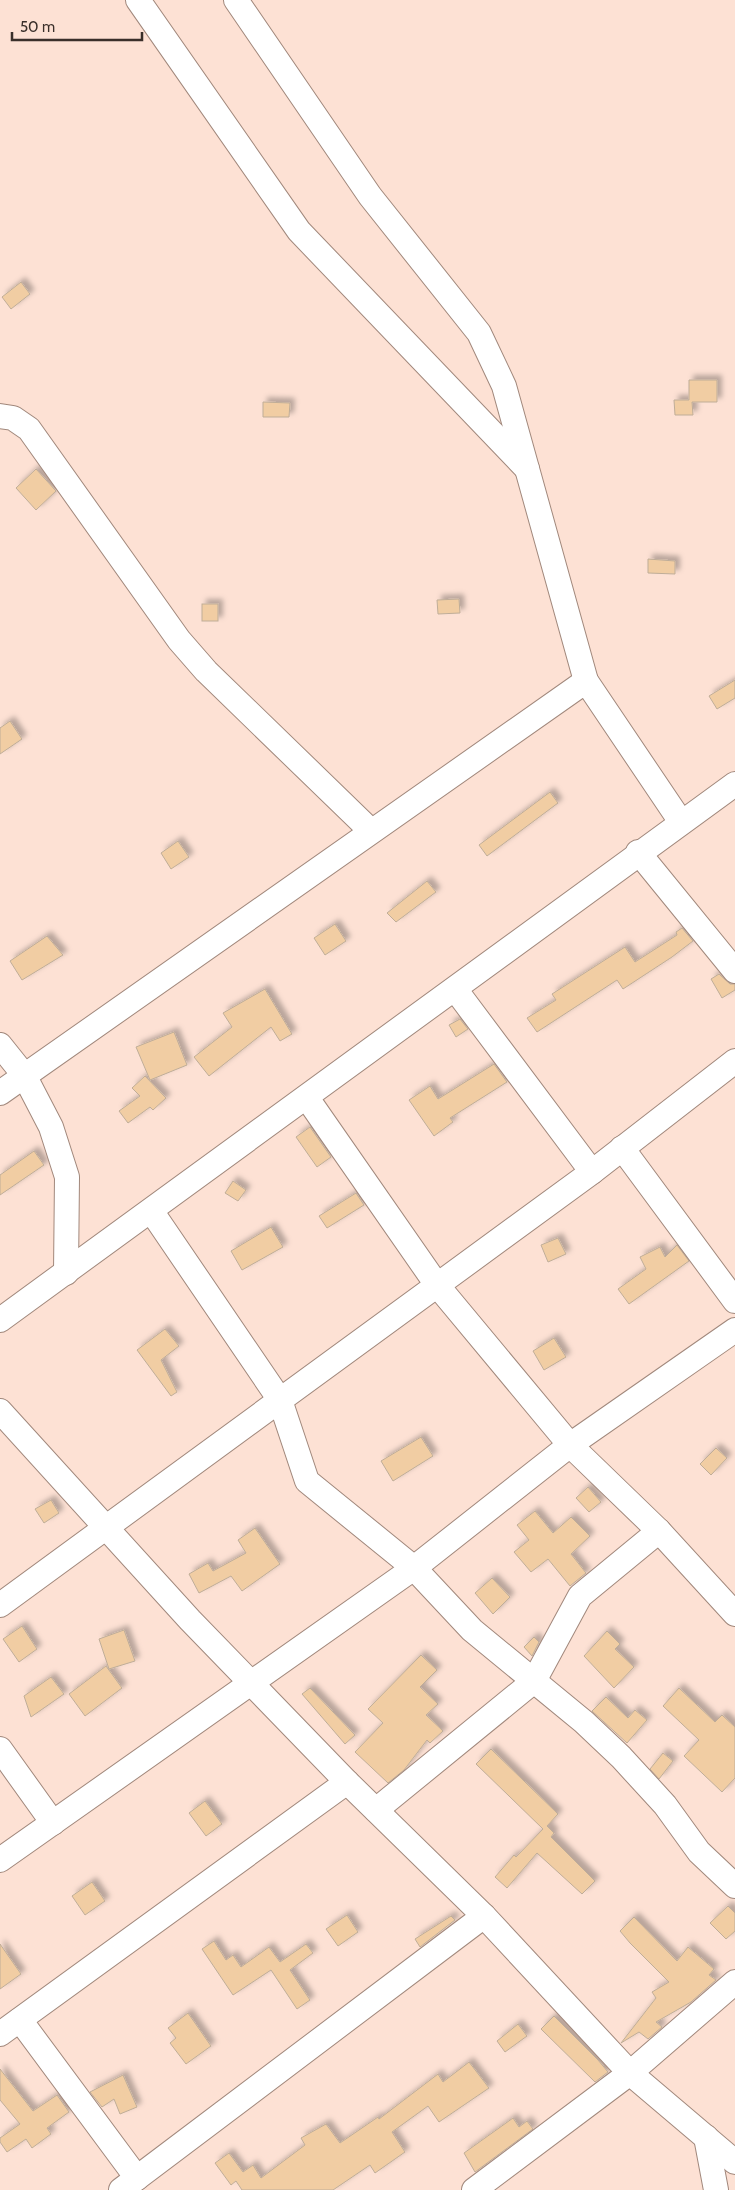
<svg xmlns="http://www.w3.org/2000/svg" width="735" height="2190" font-family="Cabin,sans-serif">
	<style>
		.building { fill: #f1cda3; stroke: #bfad98; filter: url(#shadow) }
		.lines { fill: none; stroke-linecap: round; stroke-linejoin: round }
		.minor-casing { stroke: #a1887c; stroke-width: 26 }
		.minor { stroke: #fff; stroke-width: 24 }
	</style>
	<defs>
		<filter id="shadow"><feDropShadow dx="4.5" dy="-4.5" stdDeviation="2.5" flood-color="#0004"/></filter>
	</defs>
	<rect width="100%" height="100%" fill="#fde1d4"/>
	<g class="building">
		<polygon points="21,282 30,294 11,309 2,297"/>
		<polygon points="689,380 717,380 717,402 692,402 693,415 675,415 674,400 689,400"/>
		<polygon points="263,402 290,403 289,417 263,417"/>
		<polygon points="36,469 56,491 36,510 16,488"/>
		<polygon points="648,559 675,561 675,574 648,573"/>
		<polygon points="459,599 460,613 438,614 437,600"/>
		<rect x="202" y="604" width="16" height="17"/>
		<polygon points="735,680 735,698 717,709 709,696"/>
		<polygon points="10,721 22,739 0,754 0,728"/>
		<polygon points="550,792 558,803 487,856 479,845"/>
		<polygon points="178,841 189,857 171,869 161,853"/>
		<polygon points="427,881 436,892 396,922 387,913"/>
		<polygon points="335,924 346,941 325,955 314,938"/>
		<polygon points="682,928 693,941 672,957 623,989 617,980 537,1032 527,1018 556,1000 552,994 625,947 635,962 677,935 676,932"/>
		<polygon points="47,936 63,955 22,980 10,961"/>
		<polygon points="719,974 730,984 735,984 735,990 722,998 711,979"/>
		<polygon points="265,989 292,1034 280,1041 271,1027 209,1076 194,1057 232,1027 223,1013"/>
		<polygon points="460,1019 468,1029 456,1037 449,1025"/>
		<polygon points="174,1032 187,1065 150,1080 136,1047"/>
		<polygon points="494,1064 507,1082 450,1118 453,1122 434,1136 409,1100 430,1086 438,1099"/>
		<polygon points="145,1076 166,1098 153,1110 150,1107 128,1123 119,1111 140,1096 132,1088"/>
		<polygon points="310,1127 331,1157 317,1167 296,1137"/>
		<polygon points="34,1151 44,1165 0,1195 0,1175"/>
		<polygon points="233,1181 246,1190 238,1201 225,1193"/>
		<polygon points="356,1193 364,1205 327,1228 319,1216"/>
		<polygon points="271,1227 283,1247 242,1270 231,1251"/>
		<polygon points="558,1238 566,1254 548,1262 541,1245"/>
		<polygon points="677,1245 689,1261 629,1304 618,1289 646,1269 640,1257 660,1247 665,1257"/>
		<polygon points="165,1329 179,1346 161,1360 177,1392 171,1396 137,1350"/>
		<polygon points="554,1338 566,1357 544,1370 533,1351"/>
		<polygon points="421,1437 433,1456 393,1481 381,1461"/>
		<polygon points="716,1448 727,1458 711,1475 700,1464"/>
		<polygon points="588,1487 601,1502 589,1512 576,1498"/>
		<polygon points="51,1500 59,1513 44,1523 35,1509"/>
		<polygon points="535,1511 553,1533 571,1517 590,1536 571,1554 586,1573 570,1586 548,1559 531,1572 514,1552 529,1540 517,1525"/>
		<polygon points="255,1528 280,1564 242,1591 231,1576 199,1593 189,1574 208,1563 213,1571 246,1553 238,1540"/>
		<polygon points="492,1578 510,1597 493,1614 475,1593"/>
		<polygon points="22,1626 37,1649 19,1662 3,1639"/>
		<polygon points="124,1630 135,1661 109,1669 99,1639"/>
		<polygon points="607,1631 620,1644 615,1649 634,1667 614,1688 584,1656"/>
		<polygon points="534,1637 539,1642 532,1656 524,1647"/>
		<polygon points="421,1655 437,1670 420,1687 438,1704 426,1715 443,1731 430,1743 427,1740 404,1770 388,1783 355,1752 383,1723 368,1709"/>
		<polygon points="106,1666 122,1688 85,1716 69,1694"/>
		<polygon points="51,1677 64,1694 31,1717 24,1696"/>
		<polygon points="310,1688 355,1735 345,1744 302,1694"/>
		<polygon points="679,1688 715,1722 722,1715 735,1727 735,1778 722,1792 684,1756 699,1740 663,1706"/>
		<polygon points="606,1697 628,1718 635,1710 647,1720 627,1743 592,1711"/>
		<polygon points="491,1749 558,1814 547,1826 554,1833 551,1837 595,1881 582,1894 537,1853 507,1888 495,1877 514,1855 516,1857 543,1829 476,1764"/>
		<polygon points="663,1753 673,1761 659,1779 650,1769"/>
		<polygon points="205,1801 222,1824 206,1836 189,1813"/>
		<polygon points="92,1882 105,1901 85,1915 72,1896"/>
		<polygon points="728,1906 735,1913 735,1931 726,1939 710,1923"/>
		<polygon points="347,1915 358,1932 338,1946 326,1929"/>
		<polygon points="451,1916 455,1920 420,1947 415,1939"/>
		<polygon points="634,1917 677,1961 688,1947 714,1969 709,1975 716,1980 691,2002 656,2022 662,2027 648,2039 639,2032 621,2043 656,1998 652,1992 669,1982 630,1943 620,1931"/>
		<polygon points="214,1941 226,1960 233,1955 241,1967 269,1947 280,1962 306,1944 313,1953 290,1970 310,2000 297,2009 271,1970 233,1995 202,1949"/>
		<polygon points="0,1944 21,1974 0,1989"/>
		<polygon points="188,2013 211,2046 186,2064 170,2043 176,2038 168,2028"/>
		<polygon points="554,2016 598,2060 608,2072 595,2082 541,2029"/>
		<polygon points="518,2024 527,2036 505,2052 497,2041"/>
		<polygon points="469,2062 489,2088 439,2122 428,2106 392,2132 405,2152 375,2173 370,2165 333,2190 242,2190 236,2181 231,2185 215,2163 229,2153 243,2172 253,2165 261,2178 305,2145 301,2138 326,2124 340,2143 378,2117 379,2119 438,2074 443,2082"/>
		<polygon points="0,2069 33,2111 57,2095 69,2112 47,2128 51,2134 32,2148 26,2139 7,2152 0,2142 0,2138 20,2124 0,2100"/>
		<polygon points="123,2075 137,2107 120,2114 114,2099 102,2107 90,2092"/>
		<polygon points="513,2118 519,2127 527,2121 533,2129 475,2172 464,2153"/>
	</g>
	<g class="lines">
		<g class="minor-casing">
			<g id="minor">
				<polyline points="138,0 299,231 527,469"/>
				<polyline points="236,0 370,196 479,333 504,386 586,681"/>
				<polyline points="0,416 13,418 29,429 179,640 206,671 371,831"/>
				<polyline points="638,852 735,971"/>
				<polyline points="455,989 592,1172"/>
				<polyline points="0,1045 24,1075 51,1127 67,1177 66,1273"/>
				<polyline points="0,1093 586,681 681,822"/>
				<polyline points="307,1098 437,1285 570,1445 659,1531 735,1614"/>
				<polyline points="622,1148 735,1301"/>
				<polyline points="152,1212 280,1400 307,1481 414,1568 472,1630 584,1722 621,1757 665,1805 699,1852 735,1886"/>
				<polyline points="0,1320 735,784"/>
				<polyline points="0,1411 190,1620 347,1782 484,1916 630,2073 735,2162"/>
				<polyline points="0,1605 592,1172 735,1061"/>
				<polyline points="0,1749 53,1823"/>
				<polyline points="376,1810 534,1681 580,1596 659,1531"/>
				<polyline points="0,1860 414,1568 570,1445 735,1330"/>
				<polyline points="20,2020 137,2178"/>
				<polyline points="0,2034 347,1782"/>
				<polyline points="706,2137 716,2190"/>
				<polyline points="121,2190 484,1916"/>
				<polyline points="474,2190 630,2073 735,1982"/>
			</g>
		</g>
		<use href="#minor" class="minor"/>
	</g>
	<path d="M12 32v8h130v-8" fill="none" stroke="#3a2f2a" stroke-width="2.5"/>
	<text x="20" y="32" font-size="15" fill="#3a2f2a" stroke="#fde1d4" stroke-width="4" paint-order="stroke">50 m</text>
</svg>
